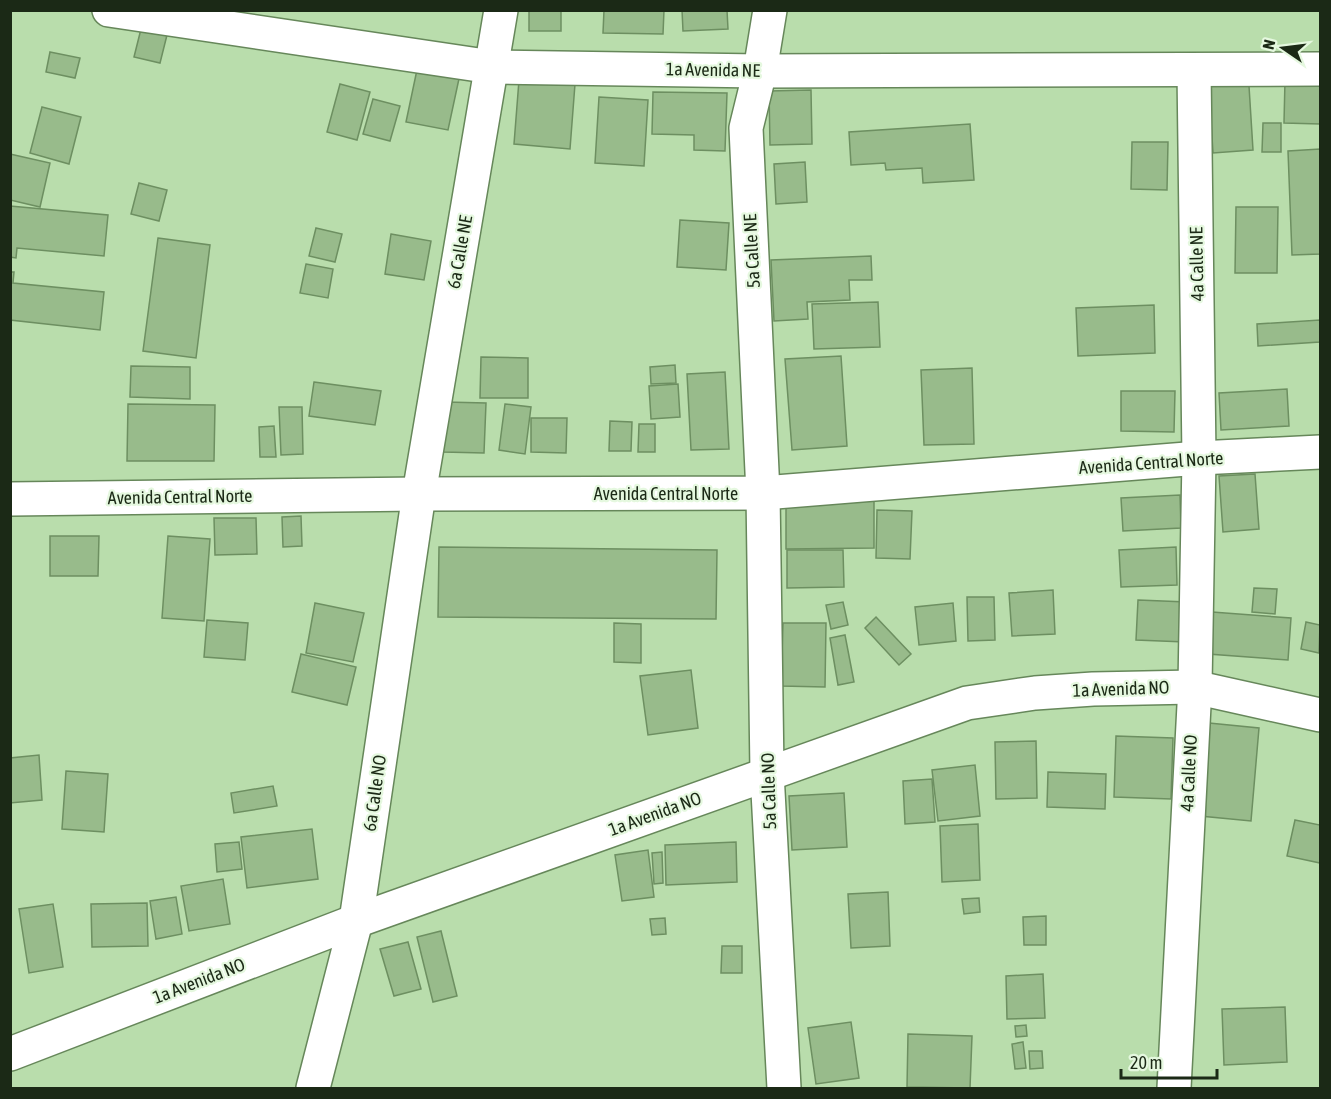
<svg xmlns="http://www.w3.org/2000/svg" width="1331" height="1099" font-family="'Asap Condensed',sans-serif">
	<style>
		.building { fill: #98bb8b; stroke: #6d8f61; stroke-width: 1.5 }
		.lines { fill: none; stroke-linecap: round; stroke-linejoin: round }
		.minor-casing { stroke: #66875a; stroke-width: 36 }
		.minor { stroke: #fff; stroke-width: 33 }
		.labels { text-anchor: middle; stroke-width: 4.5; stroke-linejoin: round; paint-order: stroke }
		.street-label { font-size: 18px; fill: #1b2916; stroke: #e5f8df }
	</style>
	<rect width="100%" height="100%" fill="#b9ddac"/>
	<g class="building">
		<rect x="529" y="10" width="32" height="21"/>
		<polygon points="604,10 664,10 663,34 603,33"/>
		<polygon points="682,10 727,10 728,29 683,31"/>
		<polygon points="141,29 167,35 160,63 134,57"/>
		<polygon points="50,52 80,58 75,78 46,72"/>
		<polygon points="418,65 460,74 448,130 406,122"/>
		<polygon points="1248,70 1253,150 1213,153 1208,73"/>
		<polygon points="519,80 575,84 570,149 514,144"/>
		<polygon points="1285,80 1320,81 1320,124 1284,123"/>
		<polygon points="340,84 370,92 357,140 327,132"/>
		<polygon points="811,90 812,144 770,145 769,91"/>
		<polygon points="653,92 727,93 725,151 694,150 694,135 652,134"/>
		<polygon points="599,97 648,100 644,166 595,163"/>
		<polygon points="373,99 400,106 390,141 363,134"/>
		<polygon points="42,107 81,117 69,164 30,153"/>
		<polygon points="1263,123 1281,123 1281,152 1262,152"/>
		<polygon points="970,124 974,180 923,183 922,168 886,170 885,163 851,165 849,132"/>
		<polygon points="1132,142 1168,142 1167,190 1131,189"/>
		<polygon points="1320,149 1320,254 1292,255 1288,151"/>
		<polygon points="10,154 50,163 40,207 10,200"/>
		<polygon points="805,162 807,202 776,204 774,164"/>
		<polygon points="139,183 167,190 159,221 131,214"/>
		<polygon points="10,206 108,215 104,256 17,248 16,258 10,257"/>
		<polygon points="1236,207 1278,207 1277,273 1235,273"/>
		<polygon points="680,220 729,223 726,270 677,267"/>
		<polygon points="316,228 342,234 335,262 309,256"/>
		<polygon points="391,234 431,241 424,280 385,274"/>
		<polygon points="158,238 210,245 196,358 143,351"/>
		<polygon points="871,256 872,280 849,280 850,300 807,302 808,319 774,321 771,260"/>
		<polygon points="306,264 333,269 328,298 300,293"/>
		<polygon points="10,272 14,272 13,283 104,292 100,330 10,320"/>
		<polygon points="878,302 880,347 814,349 812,304"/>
		<polygon points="1154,305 1155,353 1078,356 1076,308"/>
		<polygon points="1320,320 1320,342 1258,346 1257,324"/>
		<polygon points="841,356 847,446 792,450 785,359"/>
		<polygon points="481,357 528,358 528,398 480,398"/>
		<polygon points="675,365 676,383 651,384 650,367"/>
		<polygon points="131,366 190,367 190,399 130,397"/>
		<polygon points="972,368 974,444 924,445 921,370"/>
		<polygon points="725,372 729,449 691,450 687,374"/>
		<polygon points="314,382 381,391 375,425 309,416"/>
		<polygon points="678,384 680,417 651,419 649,386"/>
		<polygon points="1287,389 1289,426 1221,430 1219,393"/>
		<polygon points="1121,391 1175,391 1174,432 1121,431"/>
		<polygon points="445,402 486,403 484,453 443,452"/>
		<polygon points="128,404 215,405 214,461 127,461"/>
		<polygon points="505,404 531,407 525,454 499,450"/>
		<polygon points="279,407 302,407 303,454 281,455"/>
		<polygon points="531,418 567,418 566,453 531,452"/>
		<polygon points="610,421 632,422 631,451 609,451"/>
		<polygon points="639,424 655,424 655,452 638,452"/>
		<polygon points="274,426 276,457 260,457 259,427"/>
		<polygon points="1255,474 1259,529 1223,532 1219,476"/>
		<polygon points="1180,495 1181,528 1123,531 1121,498"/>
		<polygon points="874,498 874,548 786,549 786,499"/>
		<polygon points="877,510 912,511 910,559 876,558"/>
		<polygon points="301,516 302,546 283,547 282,517"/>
		<polygon points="214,518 256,518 257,554 215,555"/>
		<polygon points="50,536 99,536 98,576 50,576"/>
		<polygon points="168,536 210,539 204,621 162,618"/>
		<polygon points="439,547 717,550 716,619 438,617"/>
		<polygon points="1176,547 1177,585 1121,587 1119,550"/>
		<polygon points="787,550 843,550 844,587 787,588"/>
		<polygon points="1254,588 1277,589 1275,614 1252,612"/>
		<polygon points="1053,590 1055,634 1012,636 1009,593"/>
		<polygon points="967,597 994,597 995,640 968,641"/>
		<polygon points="1138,600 1187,602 1185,642 1136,640"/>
		<polygon points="843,602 848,625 831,629 826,605"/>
		<polygon points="315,603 364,613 353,662 306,653"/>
		<polygon points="953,603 956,641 919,645 915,607"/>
		<polygon points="1212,612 1291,618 1288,660 1208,654"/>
		<polygon points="876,617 911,654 899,665 865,628"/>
		<polygon points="207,620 248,623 245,660 204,657"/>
		<polygon points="1306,622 1320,625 1319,653 1301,649"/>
		<polygon points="614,623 641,624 641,663 614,662"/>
		<polygon points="783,623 826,623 825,687 781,686"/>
		<polygon points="845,635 854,682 838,685 830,638"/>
		<polygon points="301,654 356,667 347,705 292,692"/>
		<polygon points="691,670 698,728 648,735 640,676"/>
		<polygon points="1209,723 1259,728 1251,821 1200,816"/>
		<polygon points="1116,736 1173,738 1171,799 1114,797"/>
		<polygon points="1036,741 1037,798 996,799 995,742"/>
		<polygon points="39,755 42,800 10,803 10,758"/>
		<polygon points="975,765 980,816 938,821 932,770"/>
		<polygon points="66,771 108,774 104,832 62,829"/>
		<polygon points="1048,772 1106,774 1105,809 1047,807"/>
		<polygon points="932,779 935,822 905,824 903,781"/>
		<polygon points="273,786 277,806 234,813 231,793"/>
		<polygon points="844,793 847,847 792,850 789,796"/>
		<polygon points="1295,820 1320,825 1320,863 1287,856"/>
		<polygon points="978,824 980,880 942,882 940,826"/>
		<polygon points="312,829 318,879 247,888 241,837"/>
		<polygon points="239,842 242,869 217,872 215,844"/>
		<polygon points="736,842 737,882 666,885 665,845"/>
		<polygon points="648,850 654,897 622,901 615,855"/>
		<polygon points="662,852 663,883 654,884 652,853"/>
		<polygon points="223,879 230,924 189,931 181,886"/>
		<polygon points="888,892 890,946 851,948 848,894"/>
		<polygon points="176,897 182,934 156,939 150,901"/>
		<polygon points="979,898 980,912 964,914 962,899"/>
		<polygon points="147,903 148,946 92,947 91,904"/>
		<polygon points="53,904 63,967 29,973 19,909"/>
		<polygon points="1046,916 1046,945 1024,945 1023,917"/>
		<polygon points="665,918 666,934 652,935 650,919"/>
		<polygon points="441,931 457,996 433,1002 417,937"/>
		<polygon points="408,942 421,989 394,996 380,949"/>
		<polygon points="722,946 742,946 742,973 721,973"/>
		<polygon points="1043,974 1045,1018 1007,1019 1006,976"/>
		<polygon points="1285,1007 1287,1062 1224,1065 1222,1009"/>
		<polygon points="851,1022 859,1078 816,1084 808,1028"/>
		<polygon points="1026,1025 1027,1036 1016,1037 1015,1026"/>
		<polygon points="908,1034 972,1036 970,1088 907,1087"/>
		<polygon points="1023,1042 1026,1068 1015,1069 1012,1044"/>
		<polygon points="1029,1051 1042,1051 1043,1068 1030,1069"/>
	</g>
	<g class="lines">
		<g class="minor-casing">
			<g id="minor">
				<polyline points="109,10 492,67 760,71 1320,69"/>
				<polyline points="770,10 760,71 746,128 763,493 767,773 784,1088"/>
				<polyline points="10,499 419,494 763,493 1199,458 1320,452"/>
				<polyline points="10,1054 356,921 967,703 1035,693 1093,689 1194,687 1320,715"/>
				<polyline points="313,1088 356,921 419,494 501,10"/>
				<polyline points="1174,1088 1195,686 1199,458 1194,70"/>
			</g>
		</g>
		<use href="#minor" class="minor"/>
	</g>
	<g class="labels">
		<g class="street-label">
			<text transform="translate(713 70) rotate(1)" y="6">1a Avenida NE</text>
			<text transform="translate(752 251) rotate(-93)" y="6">5a Calle NE</text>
			<text transform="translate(460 252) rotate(-80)" y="6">6a Calle NE</text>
			<text transform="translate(1197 264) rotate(-91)" y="6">4a Calle NE</text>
			<text transform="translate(1151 463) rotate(-4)" y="6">Avenida Central Norte</text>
			<text x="666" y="500">Avenida Central Norte</text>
			<text transform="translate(180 497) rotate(-1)" y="6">Avenida Central Norte</text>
			<text transform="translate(1121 689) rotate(-2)" y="6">1a Avenida NO</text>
			<text transform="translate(1189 773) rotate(-87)" y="6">4a Calle NO</text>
			<text transform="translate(769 791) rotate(-92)" y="6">5a Calle NO</text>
			<text transform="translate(375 793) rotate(-82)" y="6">6a Calle NO</text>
			<text transform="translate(655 814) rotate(-20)" y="6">1a Avenida NO</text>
			<text transform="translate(199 981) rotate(-21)" y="6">1a Avenida NO</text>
		</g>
	</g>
	<rect width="1331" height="1099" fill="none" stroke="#1b2916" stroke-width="24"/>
	<g transform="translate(1283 48) rotate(284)" stroke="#e5f8df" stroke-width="4.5" paint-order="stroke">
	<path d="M0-4.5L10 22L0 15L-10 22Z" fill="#1b2916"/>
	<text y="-9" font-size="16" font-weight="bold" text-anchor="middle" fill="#1b2916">N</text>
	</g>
	<path d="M1121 1069v9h96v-9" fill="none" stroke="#1b2916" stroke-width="3"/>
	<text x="1130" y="1069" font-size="18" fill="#1b2916" stroke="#e5f8df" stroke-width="4.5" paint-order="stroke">20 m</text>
</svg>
